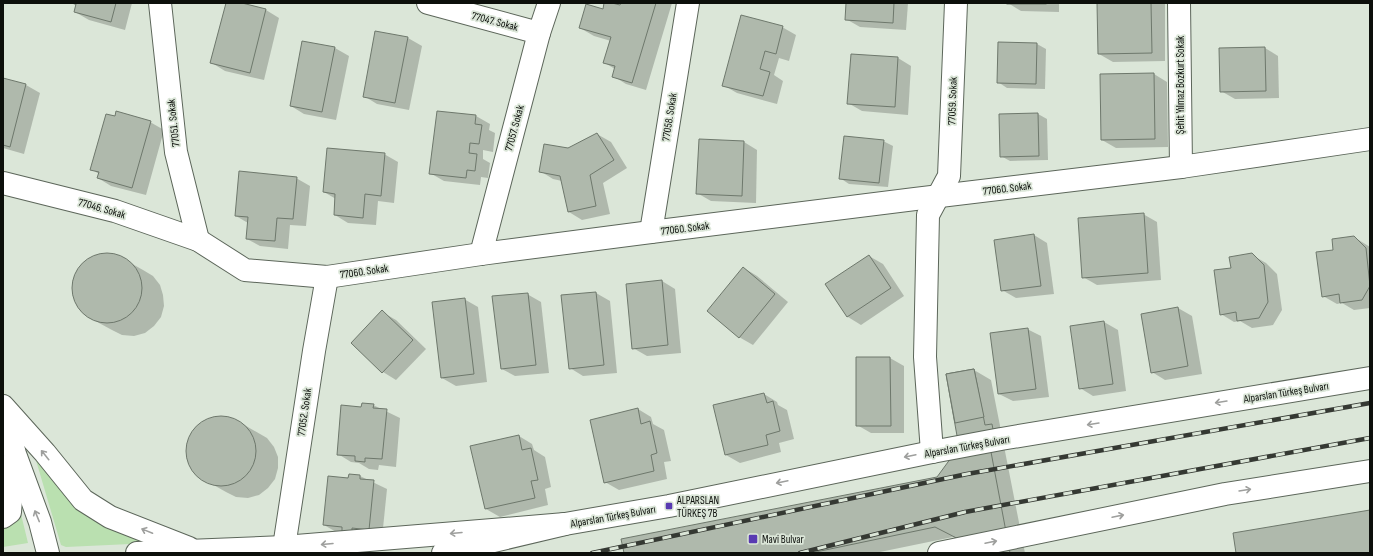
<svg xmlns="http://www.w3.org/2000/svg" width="1373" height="556" font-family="'Sofia Sans Condensed',sans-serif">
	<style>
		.green { fill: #bae0b0 }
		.shadow { fill: #0003 }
		.building { fill: #afb9ac; stroke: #6e786c }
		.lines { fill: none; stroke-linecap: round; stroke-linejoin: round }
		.minor-casing { stroke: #5c665a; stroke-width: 24 }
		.major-casing { stroke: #5c665a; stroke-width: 24 }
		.highway-casing { stroke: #5c665a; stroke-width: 24 }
		.minor { stroke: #fff; stroke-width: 22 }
		.major { stroke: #fff; stroke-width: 22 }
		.highway { stroke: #fff; stroke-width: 22 }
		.rail-casing { stroke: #353933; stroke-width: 4.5 }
		.rail { stroke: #dbe6d8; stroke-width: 3; stroke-dasharray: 9; stroke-linecap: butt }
		.oneway { stroke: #9e9f9d }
		.poi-dot { fill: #593ab2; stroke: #dbe6d8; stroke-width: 1.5 }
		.labels { text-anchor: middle; stroke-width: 3.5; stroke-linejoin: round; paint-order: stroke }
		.street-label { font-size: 11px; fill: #0c0f0b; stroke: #dbe6d8 }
		.poi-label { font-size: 11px; fill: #0c0f0b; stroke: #dbe6d8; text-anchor: start }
	</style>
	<rect width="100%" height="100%" fill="#dbe6d8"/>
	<g class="green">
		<polygon points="35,457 152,543 66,547 61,545"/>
		<polygon points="20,510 28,543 3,547 3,528 11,522"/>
	</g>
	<g class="shadow">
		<polygon points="71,3 132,3 125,30 89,20 75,12 77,6"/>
		<polygon points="227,3 238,3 266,10 279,18 264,80 225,71 212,63"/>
		<polygon points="605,3 621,7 622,3 672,3 646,90 626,84 613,76 615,69 605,63 611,41 594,36 580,28 603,10"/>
		<polygon points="847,3 908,3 906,30 860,27 846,19"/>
		<polygon points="1008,3 1059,3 1059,12 1021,11"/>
		<polygon points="1098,3 1165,3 1165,61 1113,62 1099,54"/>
		<polygon points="782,27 796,35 789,61 779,58 774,75 783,81 777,104 737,93 723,85"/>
		<polygon points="376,32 408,38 422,46 409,110 377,104 364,96"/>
		<polygon points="303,42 335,48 349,56 336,120 304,114 291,106"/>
		<polygon points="1037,44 1046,49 1045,89 1007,88 998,82"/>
		<polygon points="1265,48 1278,56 1279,98 1235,99 1221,91"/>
		<polygon points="898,58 911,66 908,115 862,111 848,103"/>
		<polygon points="1154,74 1167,82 1168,147 1116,148 1102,140"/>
		<polygon points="3,79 26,85 40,93 24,154 3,148"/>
		<polygon points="438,112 476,116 490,124 489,130 495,133 493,152 483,150 483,159 490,163 488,178 481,177 480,185 444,181 430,173"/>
		<polygon points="1038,114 1047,119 1048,160 1010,161 1001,156 1000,115"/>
		<polygon points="150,122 164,130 146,195 111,186 98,178 99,174 91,169"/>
		<polygon points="597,134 611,142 627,168 603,183 610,214 582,220 569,212 562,181 553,179 540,171 568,149"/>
		<polygon points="883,141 893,146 888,187 849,184 840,178"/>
		<polygon points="744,142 757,150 756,203 711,201 697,193"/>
		<polygon points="384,154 398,162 394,203 378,201 376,225 348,223 335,215 336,199 324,192"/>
		<polygon points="296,178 310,186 306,226 290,225 288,249 260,246 247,239 248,223 236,216"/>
		<polygon points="1143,214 1157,222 1161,280 1097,285 1083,277"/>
		<polygon points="1034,235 1047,243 1054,294 1016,298 1002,290"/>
		<polygon points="1354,237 1370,247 1370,308 1354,310 1342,303 1337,304 1323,296"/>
		<polygon points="110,254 120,257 143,270 153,276 160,285 163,295 164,306 161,317 154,326 145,333 134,336 122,335 112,330 88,317 80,309 75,299 73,287 75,277 81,267 89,260 99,255"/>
		<polygon points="1252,255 1266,263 1277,274 1282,310 1273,325 1252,328 1240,321 1234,322 1221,314 1232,269"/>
		<polygon points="869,256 883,264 904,296 861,325 848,317 826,285"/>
		<polygon points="744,268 757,276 788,302 753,345 739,337"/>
		<polygon points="662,281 675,289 681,353 647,356 633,348"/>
		<polygon points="596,293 610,301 617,373 583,376 570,368"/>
		<polygon points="527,294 541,302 549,373 515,376 502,369"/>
		<polygon points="464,299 478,307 487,382 456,386 442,378"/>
		<polygon points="1178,308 1192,316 1202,374 1165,380 1152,372 1142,314"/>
		<polygon points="382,312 396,320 426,349 396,380 383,372"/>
		<polygon points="1104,322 1118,330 1126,391 1093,396 1080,388"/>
		<polygon points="1027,329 1041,336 1049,397 1013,401 999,394"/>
		<polygon points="857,358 890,358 904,366 904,433 871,433 857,425"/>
		<polygon points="974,370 991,380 1025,553 980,553 979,550 953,537 875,553 625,553 938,478 960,447"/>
		<polygon points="764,394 777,402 778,405 787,410 794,439 779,443 781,452 740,463 726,455"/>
		<polygon points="373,405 400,418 396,467 379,465 378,470 369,469 359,463 351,462 338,454 362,408"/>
		<polygon points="638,409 651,417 653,424 664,430 671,461 664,462 667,479 619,490 605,482"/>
		<polygon points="224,417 234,419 267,438 274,447 278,457 278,468 275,479 268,488 259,495 248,498 236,497 226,492 203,479 194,471 189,461 187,449 190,439 195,429 203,422 213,418"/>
		<polygon points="519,436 532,444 534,450 545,457 551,487 545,489 548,505 500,517 486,509"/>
		<polygon points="360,476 387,489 382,538 338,533 324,525 349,479"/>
	</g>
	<g class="building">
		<polygon points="71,3 116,3 111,22 74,12 76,4"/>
		<polygon points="226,3 242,3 266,9 250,73 210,63"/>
		<polygon points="604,3 612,3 620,5 621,3 656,3 632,83 612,77 615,66 603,63 611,37 579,28 586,4 603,9"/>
		<polygon points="846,3 894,3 893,23 845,20"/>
		<rect x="1007" y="3" width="39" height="1"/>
		<polygon points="1097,3 1151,3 1152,53 1098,54"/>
		<polygon points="741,15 783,26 776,54 765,51 760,69 770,72 763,96 722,86"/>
		<polygon points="375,31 408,37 395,103 363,97"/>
		<polygon points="302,41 335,47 322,112 290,106"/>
		<polygon points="998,42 1037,43 1036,84 997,83"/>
		<polygon points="1265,47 1266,91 1220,92 1219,48"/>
		<polygon points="851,54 898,57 895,107 847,104"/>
		<polygon points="1154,73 1155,139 1101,140 1100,74"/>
		<polygon points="3,78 26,84 10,147 3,145"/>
		<polygon points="116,111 151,121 132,188 97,178 99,172 90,170 106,114 115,116"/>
		<polygon points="437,111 476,115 475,124 482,125 479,144 470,143 469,153 477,154 475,171 467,170 466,178 429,174"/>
		<polygon points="1038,113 1039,156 1000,157 999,114"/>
		<polygon points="597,133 614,160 590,175 596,206 568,212 560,176 539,172 544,144 568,148"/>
		<polygon points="844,136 884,140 879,183 839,179"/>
		<polygon points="699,139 744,141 742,196 696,194"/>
		<polygon points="327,148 385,153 381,196 365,194 363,218 334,215 335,194 323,192"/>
		<polygon points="239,171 297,177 293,219 277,218 275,241 246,239 248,217 235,216"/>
		<polygon points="1144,213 1148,273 1082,278 1078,218"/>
		<polygon points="1034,234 1041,286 1001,291 994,240"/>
		<polygon points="1354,236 1366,248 1370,286 1362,300 1340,303 1339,294 1322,297 1316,252 1333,250 1332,239"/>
		<polygon points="1252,253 1264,265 1268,302 1259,318 1237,321 1236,312 1220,315 1214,270 1231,268 1229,257"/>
		<circle cx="107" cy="288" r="35"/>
		<polygon points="869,255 891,288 847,317 825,284"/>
		<polygon points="743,267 775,294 739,338 707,311"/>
		<polygon points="662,280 668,345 632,349 626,284"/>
		<polygon points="596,292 604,365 569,369 561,295"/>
		<polygon points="528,293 536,365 501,369 492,296"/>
		<polygon points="465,298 474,374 441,378 432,302"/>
		<polygon points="1178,307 1188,366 1151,373 1141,314"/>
		<polygon points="382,310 413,340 382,373 351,343"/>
		<polygon points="1104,321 1113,384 1079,389 1070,326"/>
		<polygon points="1028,328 1036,389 998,394 990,333"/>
		<polygon points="856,357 890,357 891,426 856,426"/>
		<polygon points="974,369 985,425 992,424 994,435 988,436 1010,553 979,553 978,549 935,527 811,553 624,553 621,539 937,477 959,447 946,374"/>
		<polygon points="974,369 984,417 955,423 946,374"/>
		<polygon points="764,393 767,403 773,401 780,431 766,435 768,445 725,455 713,405"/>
		<polygon points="362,403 374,404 373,408 387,409 382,459 365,458 365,462 355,461 355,456 337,455 341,405 361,407"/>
		<polygon points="638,408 641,424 650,421 657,453 651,455 654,471 604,483 590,420"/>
		<circle cx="221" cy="451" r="35"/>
		<polygon points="519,435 522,450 531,448 538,480 531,481 535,498 485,509 470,446"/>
		<polygon points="349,474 360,475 360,479 374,480 369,530 352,528 352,533 342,532 342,527 323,525 328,476 348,478"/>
		<polygon points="1370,510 1370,553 1236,553 1233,533"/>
	</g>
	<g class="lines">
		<g class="minor-casing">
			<g id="minor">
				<polyline points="160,3 176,152 198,240"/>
				<polyline points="428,3 539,33"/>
				<polyline points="1179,3 1181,167"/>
				<polyline points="3,183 115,211 198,240 245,270 327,277 481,254 651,232 915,199 1181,167 1370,139"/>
				<polyline points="651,232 688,3"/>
				<polyline points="481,254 539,33 549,3"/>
				<polyline points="932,452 925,357 928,215 949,176 956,3"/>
				<polyline points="284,547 314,351 327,277"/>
			</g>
		</g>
		<g class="major-casing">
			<g id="major">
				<polyline points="3,406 45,453 83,500 110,517 189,548"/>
				<polyline points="3,409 15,454 40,522 48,553"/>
				<polyline points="3,517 10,512 14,461"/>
				<polyline points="137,553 284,547 565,524 669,506 932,452 1001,439 1370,378"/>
				<polyline points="939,553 1225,494 1370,471"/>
			</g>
		</g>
		<g class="highway-casing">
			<polyline id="highway" points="443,553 565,524"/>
		</g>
		<use href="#minor" class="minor"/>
		<use href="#major" class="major"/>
		<use href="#highway" class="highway"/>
		<g class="rail-casing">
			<g id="rail">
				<polyline points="592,553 967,474 1370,403"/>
				<polyline points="800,553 965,512 1370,438"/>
			</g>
		</g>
		<use href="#rail" class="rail"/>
	</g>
	<defs><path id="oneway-shaft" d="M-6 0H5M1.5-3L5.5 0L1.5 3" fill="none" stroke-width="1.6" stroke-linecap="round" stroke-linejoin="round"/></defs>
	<g class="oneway">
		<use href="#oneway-shaft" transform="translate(1221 402) rotate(171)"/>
		<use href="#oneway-shaft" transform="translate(1093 424) rotate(171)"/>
		<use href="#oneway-shaft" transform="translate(45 455) rotate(-129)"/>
		<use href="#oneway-shaft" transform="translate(910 456) rotate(168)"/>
		<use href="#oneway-shaft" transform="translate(782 482) rotate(168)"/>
		<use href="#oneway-shaft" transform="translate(1245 490) rotate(-9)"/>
		<use href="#oneway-shaft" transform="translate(37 516) rotate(-112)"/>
		<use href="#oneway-shaft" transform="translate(1118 516) rotate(-12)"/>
		<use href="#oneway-shaft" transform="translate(147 531) rotate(-158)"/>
		<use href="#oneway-shaft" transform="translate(456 533) rotate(175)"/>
		<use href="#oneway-shaft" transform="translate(991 542) rotate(-12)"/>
		<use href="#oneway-shaft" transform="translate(327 544) rotate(175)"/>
	</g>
	<g class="poi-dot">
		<rect x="665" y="502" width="8" height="8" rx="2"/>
		<rect x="748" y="534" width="10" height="10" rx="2"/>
	</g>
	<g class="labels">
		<g class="street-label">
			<text transform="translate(495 21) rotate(15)" y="4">77047. Sokak</text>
			<text transform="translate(1180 85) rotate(-90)" y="4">Şehit Yılmaz Bozkurt Sokak</text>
			<text transform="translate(952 101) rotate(-88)" y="4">77059. Sokak</text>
			<text transform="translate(669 117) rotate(-81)" y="4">77058. Sokak</text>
			<text transform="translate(173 123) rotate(-96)" y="4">77051. Sokak</text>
			<text transform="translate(514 128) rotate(-75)" y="4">77057. Sokak</text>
			<text transform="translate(1007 188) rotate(-7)" y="4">77060. Sokak</text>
			<text transform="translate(102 208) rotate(16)" y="4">77046. Sokak</text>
			<text transform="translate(685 228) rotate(-7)" y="4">77060. Sokak</text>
			<text transform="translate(364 271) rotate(-8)" y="4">77060. Sokak</text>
			<text transform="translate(1286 392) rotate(-9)" y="4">Alparslan Türkeş Bulvarı</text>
			<text transform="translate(304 412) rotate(-82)" y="4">77052. Sokak</text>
			<text transform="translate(967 446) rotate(-10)" y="4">Alparslan Türkeş Bulvarı</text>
			<text transform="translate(613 516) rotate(-10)" y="4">Alparslan Türkeş Bulvarı</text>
		</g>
		<g class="poi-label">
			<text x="677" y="504">ALPARSLAN<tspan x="677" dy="13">TÜRKEŞ 7B</tspan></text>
			<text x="762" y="543">Mavi Bulvar</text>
		</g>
	</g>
	<rect width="1373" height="556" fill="none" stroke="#0c0f0b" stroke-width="8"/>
</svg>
